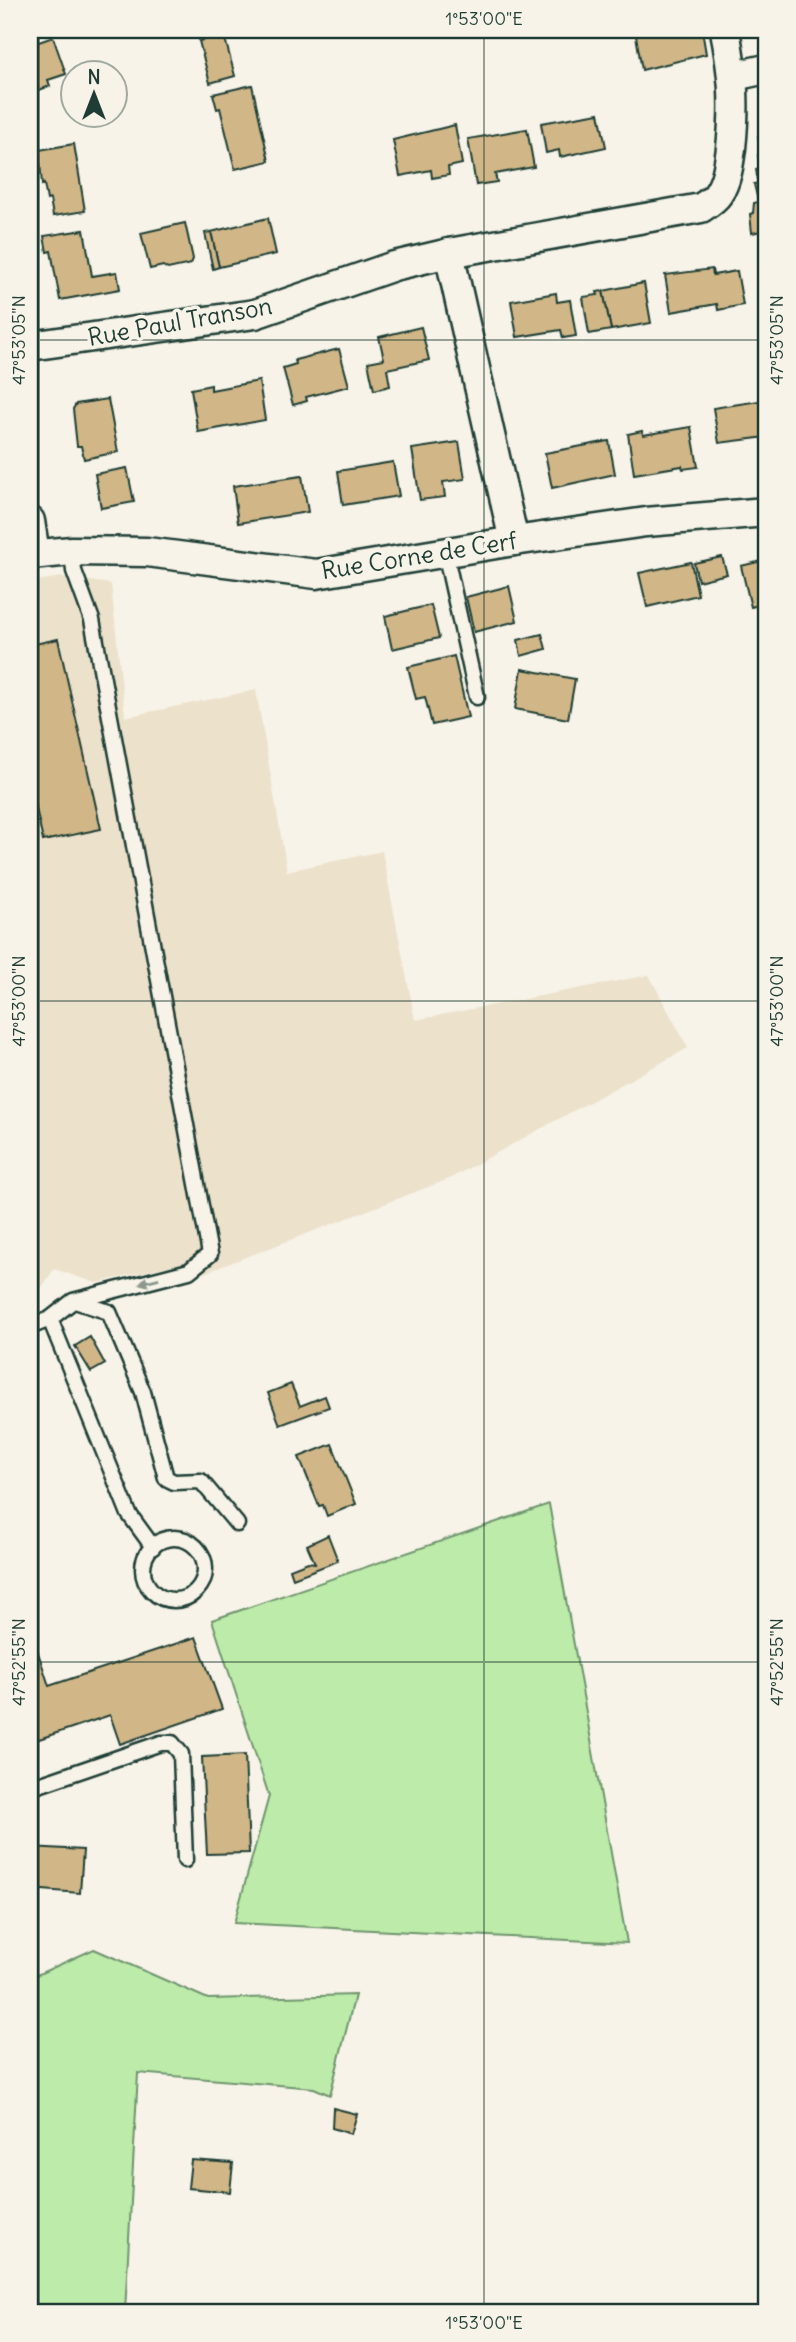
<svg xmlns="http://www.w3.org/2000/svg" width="796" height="2342" font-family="Delius,sans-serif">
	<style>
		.built { fill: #ece1cb }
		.green { fill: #bdeba9; stroke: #6e946e; stroke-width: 2 }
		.building { fill: #d1b787; stroke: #1f3d34; stroke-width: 2 }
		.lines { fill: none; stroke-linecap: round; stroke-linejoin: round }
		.service-casing { stroke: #1f3d34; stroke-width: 19 }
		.minor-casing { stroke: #1f3d34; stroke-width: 33 }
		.service { stroke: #f7f3e8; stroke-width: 14 }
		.minor { stroke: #f7f3e8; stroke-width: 28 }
		.oneway { fill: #8b988e }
		.ticks { fill: none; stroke: #1f3d34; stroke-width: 2; stroke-opacity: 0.45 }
		.labels { text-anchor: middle; stroke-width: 7; stroke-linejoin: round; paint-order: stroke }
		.street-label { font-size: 24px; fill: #1f3d34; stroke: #f7f3e8 }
		.neatline { fill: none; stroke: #1f3d34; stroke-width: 2.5 }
		.ticks-label { font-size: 18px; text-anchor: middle; fill: #1f3d34 }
	</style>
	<rect width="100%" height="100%" fill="#f7f3e8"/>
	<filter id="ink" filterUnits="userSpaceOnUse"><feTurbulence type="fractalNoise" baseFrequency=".0143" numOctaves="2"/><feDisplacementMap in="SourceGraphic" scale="14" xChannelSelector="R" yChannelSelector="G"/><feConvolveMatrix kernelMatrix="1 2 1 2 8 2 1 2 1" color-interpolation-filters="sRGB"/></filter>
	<g filter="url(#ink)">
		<polygon class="built" points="62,577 111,584 125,717 256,690 287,871 382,851 415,1020 649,975 688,1048 449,1179 173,1285 164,1267 96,1283 54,1269 30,1305 30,582"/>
		<g class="green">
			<polygon points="549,1504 627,1943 234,1923 269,1796 212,1620"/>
			<polygon points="94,1949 208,1999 355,1995 330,2095 314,2088 138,2073 125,2312 30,2312 30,1978"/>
		</g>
		<g class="building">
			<polygon points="635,30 702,30 706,54 642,70"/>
			<polygon points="224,35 235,76 210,83 199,41"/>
			<polygon points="53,37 66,74 48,80 50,86 37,91 30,70 30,45"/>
			<polygon points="252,85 269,161 235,169 220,108 217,109 213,94"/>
			<polygon points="763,106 766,106 766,133 763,134 761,123 765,122"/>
			<polygon points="599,113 606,147 560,157 559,150 546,153 541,123"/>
			<polygon points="455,125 462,164 448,167 449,175 432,178 431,170 400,176 393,140"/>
			<polygon points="527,129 534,167 495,174 497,182 476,185 468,139"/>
			<polygon points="766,133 766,166 760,167 758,155 761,154 758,136"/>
			<polygon points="74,144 85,211 53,216 50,199 47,200 44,184 42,185 39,150"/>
			<polygon points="766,166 766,200 758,201 754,184 758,183 756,169"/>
			<polygon points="766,200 766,230 752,233 750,214 753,213 754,203"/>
			<polygon points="268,218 276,254 219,267 211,232"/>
			<polygon points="185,223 193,259 191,264 168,269 163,266 150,269 141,233"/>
			<polygon points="84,230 92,276 117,272 120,289 60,300 51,251 47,252 44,236"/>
			<polygon points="211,232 219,267 213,269 205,233"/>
			<polygon points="712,269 713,275 737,271 743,305 718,310 717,304 671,312 665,275"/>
			<polygon points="644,283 651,323 611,330 603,291"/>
			<polygon points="603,291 611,330 589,334 583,297 598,295 597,292"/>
			<polygon points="556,293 557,302 570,300 576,336 563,338 561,330 517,337 511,301"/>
			<polygon points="421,327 429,360 387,369 390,386 374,390 368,362 384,359 379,337"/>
			<polygon points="339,349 349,386 306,397 307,401 293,405 283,368 296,364 295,360"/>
			<polygon points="259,381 265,420 198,432 191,389 211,385 211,390"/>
			<polygon points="108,399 118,452 84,459 81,446 77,446 73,409 76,404"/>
			<polygon points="766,400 766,437 719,443 713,408"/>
			<polygon points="691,427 698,467 683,469 682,466 634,474 628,434 642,431 643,435"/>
			<polygon points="609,441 615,474 552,488 545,453"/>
			<polygon points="459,442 465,479 443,482 445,497 420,500 412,449"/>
			<polygon points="393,462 399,496 343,505 338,471"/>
			<polygon points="127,468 134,502 101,508 95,474"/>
			<polygon points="302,476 308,512 238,523 233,486"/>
			<polygon points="722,557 727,574 698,581 694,563"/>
			<polygon points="766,560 766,615 763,604 751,607 741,566"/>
			<polygon points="691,562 698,595 647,607 639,573"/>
			<polygon points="509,586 517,621 474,632 466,597"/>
			<polygon points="431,605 439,638 392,649 385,616"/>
			<polygon points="542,634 546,649 521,656 518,640"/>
			<polygon points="58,639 101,829 43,841 32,789 30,790 30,645"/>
			<polygon points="454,656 468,717 432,725 425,697 416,699 408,667"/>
			<polygon points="522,669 575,679 568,719 515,709"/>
			<polygon points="90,1337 105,1364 91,1372 75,1346"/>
			<polygon points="291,1384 300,1406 325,1396 329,1407 280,1425 268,1393"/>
			<polygon points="332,1444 356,1504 327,1516 323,1505 319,1506 299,1457"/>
			<polygon points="328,1535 338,1561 293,1578 290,1569 308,1562 315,1563 307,1545"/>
			<polygon points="30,1628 49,1686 196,1637 222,1709 120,1744 110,1715 30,1742"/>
			<polygon points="245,1755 249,1853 207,1854 202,1757"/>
			<polygon points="30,1847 83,1850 80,1893 30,1889"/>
			<polygon points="333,2108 357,2114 351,2134 332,2128"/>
			<polygon points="191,2160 233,2163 230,2192 188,2188"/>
		</g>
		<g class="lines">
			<g class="service-casing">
				<g id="service">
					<polyline points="445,552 477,697"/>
					<polyline points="75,1301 109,1312 143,1392 166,1478 174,1482 201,1481 237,1524"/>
					<polyline points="50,1319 129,1514 153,1547"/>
					<polyline points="30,1327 50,1319 73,1301 189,1271 210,1254 92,620 74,571 72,551"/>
					<circle cx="174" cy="1569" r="31"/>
					<polyline points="30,1788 161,1743 172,1743 181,1754 185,1860"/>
				</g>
			</g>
			<g class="minor-casing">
				<g id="minor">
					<polyline points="734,76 766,69"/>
					<polyline points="449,253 514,541"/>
					<path d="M 30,346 L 255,314 L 394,266 L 449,253 L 701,208 C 707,204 714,200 718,194 C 727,181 729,163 731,148 C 736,101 733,75 725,30"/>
					<polyline points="30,521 35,554"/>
					<polyline points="30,555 72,551 147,552 316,574 514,541 646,522 766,512"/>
				</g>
			</g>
			<use href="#service" class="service"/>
			<use href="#minor" class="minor"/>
		</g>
		<defs><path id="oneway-solid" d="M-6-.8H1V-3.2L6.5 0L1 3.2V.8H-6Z" transform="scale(1.75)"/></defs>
		<use class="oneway" href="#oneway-solid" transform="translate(149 1281) rotate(165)"/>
	</g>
	<path class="ticks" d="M 39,30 L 39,2312M 484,30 L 484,2312M 30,340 L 766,340M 30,1001 L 766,1001M 30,1662 L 766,1662"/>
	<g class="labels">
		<g class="street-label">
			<text transform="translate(180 322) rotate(-10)" y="8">Rue Paul Transon</text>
			<text transform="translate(419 556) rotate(-9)" y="8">Rue Corne de Cerf</text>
		</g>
	</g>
	<rect width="796" height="2342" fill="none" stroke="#f7f3e8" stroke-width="77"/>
	<g transform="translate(94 94)"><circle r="33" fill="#f7f3e8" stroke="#a1aaa0" stroke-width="2"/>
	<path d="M0-5L12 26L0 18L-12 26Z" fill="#1f3d34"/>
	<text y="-10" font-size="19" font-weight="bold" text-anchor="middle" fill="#1f3d34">N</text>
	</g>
	<rect x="38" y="38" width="720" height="2266" class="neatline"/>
	<g class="ticks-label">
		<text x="484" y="25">1°53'00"E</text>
		<text transform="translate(19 340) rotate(-90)" y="6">47°53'05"N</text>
		<text transform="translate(777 340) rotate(-90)" y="6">47°53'05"N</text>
		<text transform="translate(19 1001) rotate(-90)" y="6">47°53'00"N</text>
		<text transform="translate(777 1001) rotate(-90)" y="6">47°53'00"N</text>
		<text transform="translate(19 1662) rotate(-90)" y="6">47°52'55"N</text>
		<text transform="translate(777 1662) rotate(-90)" y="6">47°52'55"N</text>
		<text x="484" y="2329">1°53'00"E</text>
	</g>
</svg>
